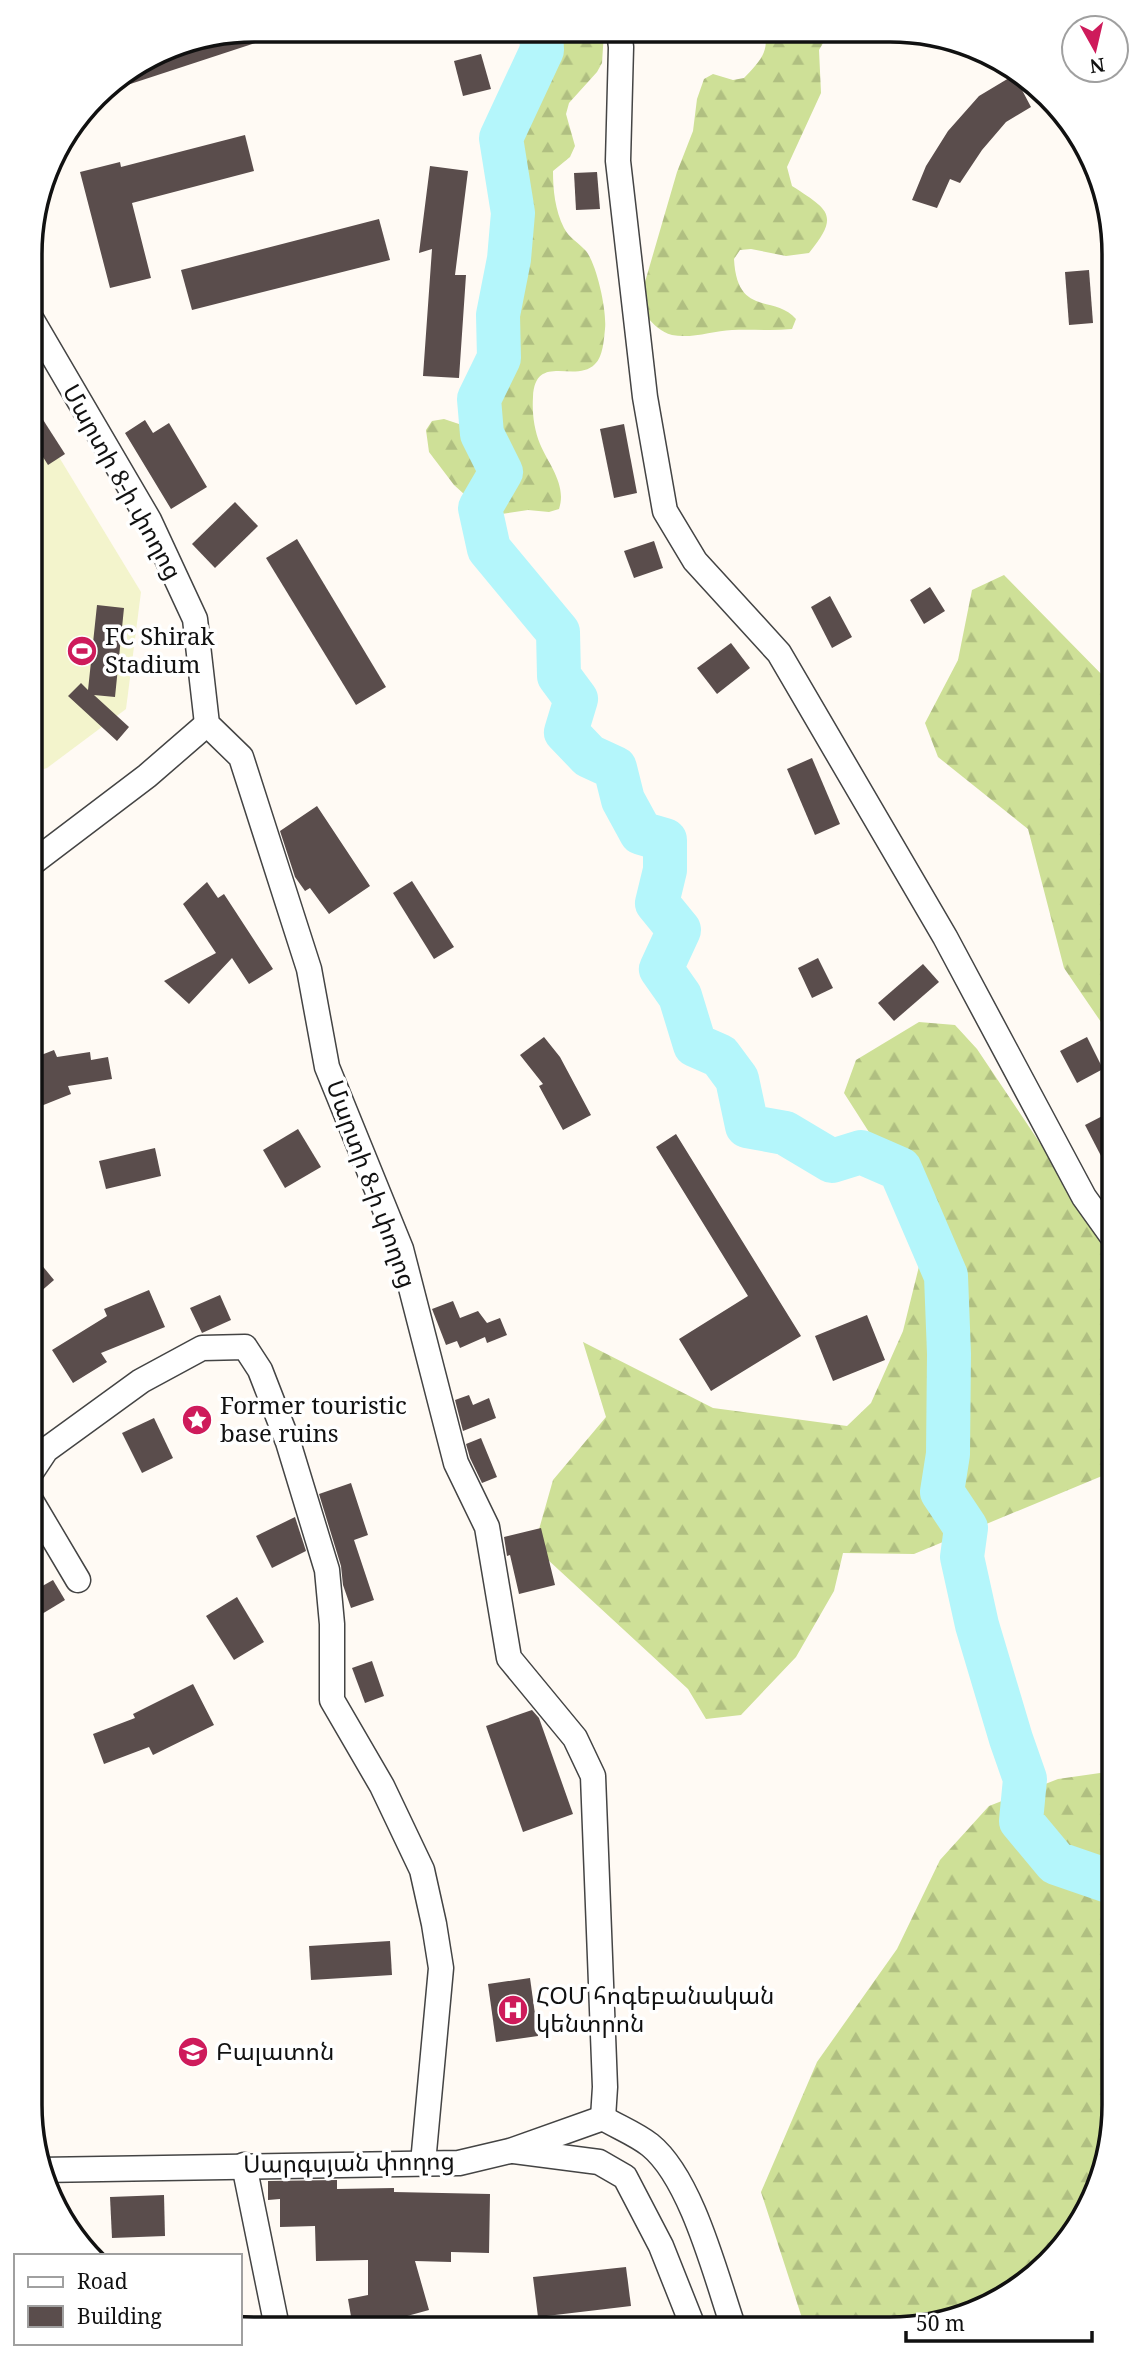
<svg xmlns="http://www.w3.org/2000/svg" width="1144" height="2359" font-family="'Noto Serif','Noto Sans Armenian',serif">
	<style>
		.forest { fill: url(#forest-firs) }
		.pitch { fill: #f3f4cc }
		.lines { fill: none; stroke-linecap: round; stroke-linejoin: round }
		.river { stroke: #b4f6fb; stroke-width: 44 }
		.building { fill: #5a4d4c }
		.street-casing { stroke: #444; stroke-width: 27 }
		.street { stroke: #fff; stroke-width: 24 }
		.labels { text-anchor: middle; stroke-width: 7; stroke-linejoin: round; paint-order: stroke }
		.street-label { font-size: 24px; fill: #111; stroke: #fff }
		.poi-label { font-size: 24px; fill: #111; stroke: #fff; text-anchor: start }
		.rim { fill: none; stroke: #111; stroke-width: 3.5 }
	</style>
	<defs>
		<pattern id="forest-firs" width="22" height="20" patternUnits="userSpaceOnUse" patternTransform="scale(1.75)"><rect width="22" height="20" fill="#cee097"/><path d="M5 1l3.5 6h-7zM16 11l3.5 6h-7z" fill="#b0bf81"/></pattern>
	</defs>
	<rect width="100%" height="100%" fill="#fffaf4"/>
	<g class="forest">
		<path d="M 518,31 L 604,32 L 602,63 L 597,72 L 569,103 L 566,114 L 575,146 L 570,157 L 553,171 C 553,190 555,210 564,228 C 569,238 579,243 586,251 C 597,265 607,311 605,329 C 604,339 603,357 595,364 C 576,384 535,352 533,397 C 532,413 534,429 540,444 C 549,465 567,485 559,509 L 549,512 L 528,510 L 495,515 L 485,513 L 454,485 L 429,452 L 426,430 L 432,421 L 444,419 L 465,426 L 476,424 L 483,417 L 493,371 L 499,358 L 509,289 L 509,259 L 497,188 L 495,165 L 515,105 L 522,94 L 525,62 Z"/>
		<path d="M 764,33 L 829,33 L 819,50 L 821,93 L 787,167 L 792,186 C 829,210 840,215 809,253 L 786,256 L 751,249 L 740,250 L 734,259 C 737,318 775,294 796,319 L 792,329 C 772,331 752,329 732,330 C 713,331 691,339 672,335 C 661,332 654,325 646,316 L 645,282 L 677,172 L 693,131 L 697,99 L 704,79 L 713,74 L 733,80 L 744,78 C 756,65 771,52 764,33 Z"/>
		<polygon points="1004,575 1114,687 1114,1041 1064,968 1028,829 938,757 925,723 958,660 972,590"/>
		<polygon points="919,1022 955,1025 977,1049 1114,1254 1114,1471 914,1554 843,1553 834,1591 796,1657 741,1715 706,1719 688,1689 534,1547 553,1480 606,1417 583,1342 713,1408 847,1426 871,1403 903,1331 929,1226 844,1093 856,1060"/>
		<polygon points="1114,1771 1114,2086 1101,2088 1102,2169 1097,2190 1068,2242 1015,2291 962,2317 890,2329 803,2329 802,2318 761,2192 817,2062 897,1949 940,1860 989,1806 1058,1779"/>
	</g>
	<polygon class="pitch" points="31,411 141,592 126,709 47,768 31,773"/>
	<g class="lines">
		<polyline class="river" points="541,32 542,50 501,138 513,213 509,259 498,315 499,358 479,399 482,434 501,472 480,508 489,549 558,632 559,676 576,699 566,732 589,756 615,768 623,800 641,833 665,840 665,870 657,903 679,930 661,969 680,996 695,1045 720,1056 737,1079 747,1126 785,1133 832,1161 861,1152 900,1169 946,1276 949,1354 948,1454 942,1492 966,1528 962,1557 977,1625 1011,1739 1025,1779 1021,1821 1056,1863 1114,1883"/>
	</g>
	<g class="building">
		<polygon points="258,30 261,41 112,90 109,84 169,47"/>
		<polygon points="481,54 491,89 463,96 454,61"/>
		<polygon points="1014,75 1031,107 1006,122 982,150 960,183 950,179 937,208 912,200 926,166 948,131 979,96"/>
		<polygon points="245,135 254,171 132,203 151,278 110,288 80,172 120,162 121,167"/>
		<polygon points="430,166 468,171 455,275 466,275 459,378 423,376 432,249 419,253"/>
		<polygon points="597,172 600,209 576,210 574,173"/>
		<polygon points="379,219 390,260 192,310 181,270"/>
		<polygon points="1089,270 1093,323 1069,325 1065,272"/>
		<polygon points="31,401 65,454 48,465 31,438"/>
		<polygon points="145,420 153,433 169,423 207,487 171,509 125,433"/>
		<polygon points="624,424 637,493 614,498 600,429"/>
		<polygon points="235,502 258,526 215,568 192,544"/>
		<polygon points="297,539 386,687 356,705 266,558"/>
		<polygon points="654,541 663,568 634,578 624,551"/>
		<polygon points="930,587 945,611 924,624 910,600"/>
		<polygon points="830,596 852,637 832,648 811,607"/>
		<polygon points="97,605 124,608 115,697 94,695 129,727 117,741 68,696 81,683 88,690"/>
		<polygon points="731,643 750,668 717,694 697,668"/>
		<polygon points="812,758 840,824 815,835 787,769"/>
		<polygon points="317,806 370,886 329,914 310,888 305,891 295,877 280,831"/>
		<polygon points="412,881 454,947 434,959 393,893"/>
		<polygon points="207,882 218,898 224,894 273,969 249,984 232,958 189,1004 164,981 216,953 183,904"/>
		<polygon points="818,958 833,988 812,998 798,968"/>
		<polygon points="923,964 939,982 894,1021 878,1003"/>
		<polygon points="544,1037 560,1057 591,1115 563,1130 539,1086 543,1084 520,1055"/>
		<polygon points="1087,1037 1103,1069 1077,1083 1060,1051"/>
		<polygon points="54,1050 57,1057 90,1052 91,1060 108,1057 112,1079 68,1086 71,1094 31,1110 31,1059"/>
		<polygon points="1114,1110 1114,1181 1085,1125"/>
		<polygon points="298,1129 321,1167 285,1188 263,1150"/>
		<polygon points="676,1134 801,1336 711,1391 679,1339 748,1296 656,1147"/>
		<polygon points="155,1148 161,1176 106,1189 99,1161"/>
		<polygon points="31,1252 54,1280 31,1300"/>
		<polygon points="149,1290 165,1327 101,1353 107,1362 73,1383 52,1350 107,1316 104,1309"/>
		<polygon points="220,1295 231,1320 202,1333 190,1308"/>
		<polygon points="453,1301 460,1318 478,1311 487,1323 500,1318 507,1335 487,1343 485,1337 460,1348 457,1341 446,1345 432,1309"/>
		<polygon points="867,1315 885,1360 833,1381 815,1336"/>
		<polygon points="469,1395 473,1405 489,1398 496,1418 463,1431 455,1400"/>
		<polygon points="154,1418 173,1458 142,1473 122,1433"/>
		<polygon points="481,1438 497,1477 482,1483 470,1458 466,1444"/>
		<polygon points="351,1483 368,1535 354,1540 374,1600 351,1608 343,1585 341,1566 319,1494"/>
		<polygon points="295,1517 306,1551 272,1568 256,1536"/>
		<polygon points="541,1528 555,1585 519,1594 510,1555 507,1556 504,1537"/>
		<polygon points="53,1580 65,1600 37,1617 30,1606 30,1593"/>
		<polygon points="237,1597 264,1642 234,1660 206,1616"/>
		<polygon points="372,1661 384,1696 365,1703 352,1668"/>
		<polygon points="193,1684 214,1725 153,1755 149,1747 104,1764 93,1734 135,1718 133,1714"/>
		<polygon points="532,1710 539,1718 573,1814 523,1832 486,1726"/>
		<polygon points="390,1941 392,1975 311,1980 309,1946"/>
		<polygon points="530,1978 538,2036 496,2042 488,1984"/>
		<polygon points="337,2180 337,2189 394,2188 394,2192 490,2194 489,2253 451,2252 451,2262 415,2261 429,2310 378,2324 378,2328 353,2328 348,2299 368,2295 368,2260 316,2261 315,2226 280,2227 280,2199 268,2200 268,2181"/>
		<polygon points="164,2195 165,2236 112,2238 110,2197"/>
		<polygon points="626,2267 631,2306 538,2317 533,2277"/>
	</g>
	<g class="lines">
		<g class="street-casing">
			<g id="street">
				<polyline points="619,32 621,47 618,161 645,397 665,511 695,561 779,653 945,937 1084,1197 1114,1239"/>
				<polyline points="32,320 149,520 195,619 207,724 241,757 309,969 327,1067 401,1249 456,1463 487,1527 509,1658 575,1738 593,1776 605,2087 603,2118"/>
				<polyline points="31,864 147,776 207,724"/>
				<polyline points="30,1474 46,1450 141,1381 202,1348 245,1347 260,1370 288,1442 327,1570 332,1624 332,1700 382,1786 422,1870 434,1924 441,1968 423,2163"/>
				<polyline points="30,1499 78,1580"/>
				<polyline points="514,2151 599,2162 625,2177 661,2246 694,2329"/>
				<polyline points="244,2165 277,2327"/>
				<path d="M 40,2170 L 459,2163 L 510,2151 L 603,2118 C 618,2127 636,2134 650,2145 C 692,2179 716,2277 734,2329"/>
			</g>
		</g>
		<use href="#street" class="street"/>
	</g>
	<defs>
		<g id="stadium-disc" transform="scale(1.575)"><circle r="9.5" fill="#ce1b5b" stroke="#fff"/><path d="M0-5a6.5 5 0 1 0 0 10a6.5 5 0 1 0 0-10ZM-3.5-1.8h7v3.6h-7Z" fill="#fff"/></g>
		<g id="sight-disc" transform="scale(1.575)"><circle r="9.5" fill="#ce1b5b" stroke="#fff"/><path d="M0-6L1.8-2.2L6-1.7L2.9 1.2L3.7 5.4L0 3.3L-3.7 5.4L-2.9 1.2L-6-1.7L-1.8-2.2Z" fill="#fff"/></g>
		<g id="hospital-disc" transform="scale(1.575)"><circle r="9.5" fill="#ce1b5b" stroke="#fff"/><path d="M-5-5h3v3.5h4V-5h3V5h-3V1.5h-4V5h-3Z" fill="#fff"/></g>
		<g id="school-disc" transform="scale(1.575)"><circle r="9.5" fill="#ce1b5b" stroke="#fff"/><path d="M0-5L7-2L0 1L-7-2ZM-4 1L0 2.5L4 1V4Q0 6-4 4Z" fill="#fff"/></g>
	</defs>
	<g fill-rule="evenodd">
		<use href="#stadium-disc" x="82" y="651"/>
		<use href="#sight-disc" x="197" y="1420"/>
		<use href="#hospital-disc" x="513" y="2010"/>
		<use href="#school-disc" x="193" y="2052"/>
	</g>
	<g class="labels">
		<g class="street-label">
			<text transform="translate(122 482) rotate(61)" y="8">Մարտի 8-ի փողոց</text>
			<text transform="translate(371 1184) rotate(70)" y="8">Մարտի 8-ի փողոց</text>
			<text transform="translate(349 2163) rotate(-1)" y="8">Սարգսյան փողոց</text>
		</g>
		<g class="poi-label">
			<text x="105" y="645">FC Shirak<tspan x="105" dy="28">Stadium</tspan></text>
			<text x="220" y="1414">Former touristic<tspan x="220" dy="28">base ruins</tspan></text>
			<text x="536" y="2004">ՀՕՄ հոգեբանական<tspan x="536" dy="28">կենտրոն</tspan></text>
			<text x="216" y="2060">Բալատոն</text>
		</g>
	</g>
	<path d="M0 0H1144V2359H0ZM254 42H890A212 212 0 0 1 1102 254V2105A212 212 0 0 1 890 2317H254A212 212 0 0 1 42 2105V254A212 212 0 0 1 254 42Z" fill="#fff" fill-rule="evenodd"/>
	<path class="rim" d="M254 42H890A212 212 0 0 1 1102 254V2105A212 212 0 0 1 890 2317H254A212 212 0 0 1 42 2105V254A212 212 0 0 1 254 42Z"/>
	<rect x="14" y="2254" width="228" height="91" fill="#ffffff" stroke="#a0a0a0" stroke-width="2"/>
	<rect x="28" y="2277" width="35" height="10" fill="#ffffff" stroke="#a0a0a0" stroke-width="2"/>
	<text x="77" y="2289" font-size="21" fill="#111111">Road</text>
	<rect x="28" y="2306" width="35" height="21" fill="#5a4d4c" stroke="#a0a0a0" stroke-width="2"/>
	<text x="77" y="2324" font-size="21" fill="#111111">Building</text>
	<g transform="translate(1095 49) rotate(172)"><circle r="33" fill="#ffffff" stroke="#a0a0a0" stroke-width="2"/>
	<path d="M0-5L12 26L0 18L-12 26Z" fill="#ce1b5b"/>
	<text y="-10" font-size="19" font-weight="bold" text-anchor="middle" fill="#111111">N</text>
	</g>
	<path d="M906 2331v10h186v-10" fill="none" stroke="#111111" stroke-width="3.5"/>
	<text x="916" y="2331" font-size="21" fill="#111111" stroke="#ffffff" stroke-width="5" paint-order="stroke">50 m</text>
</svg>
